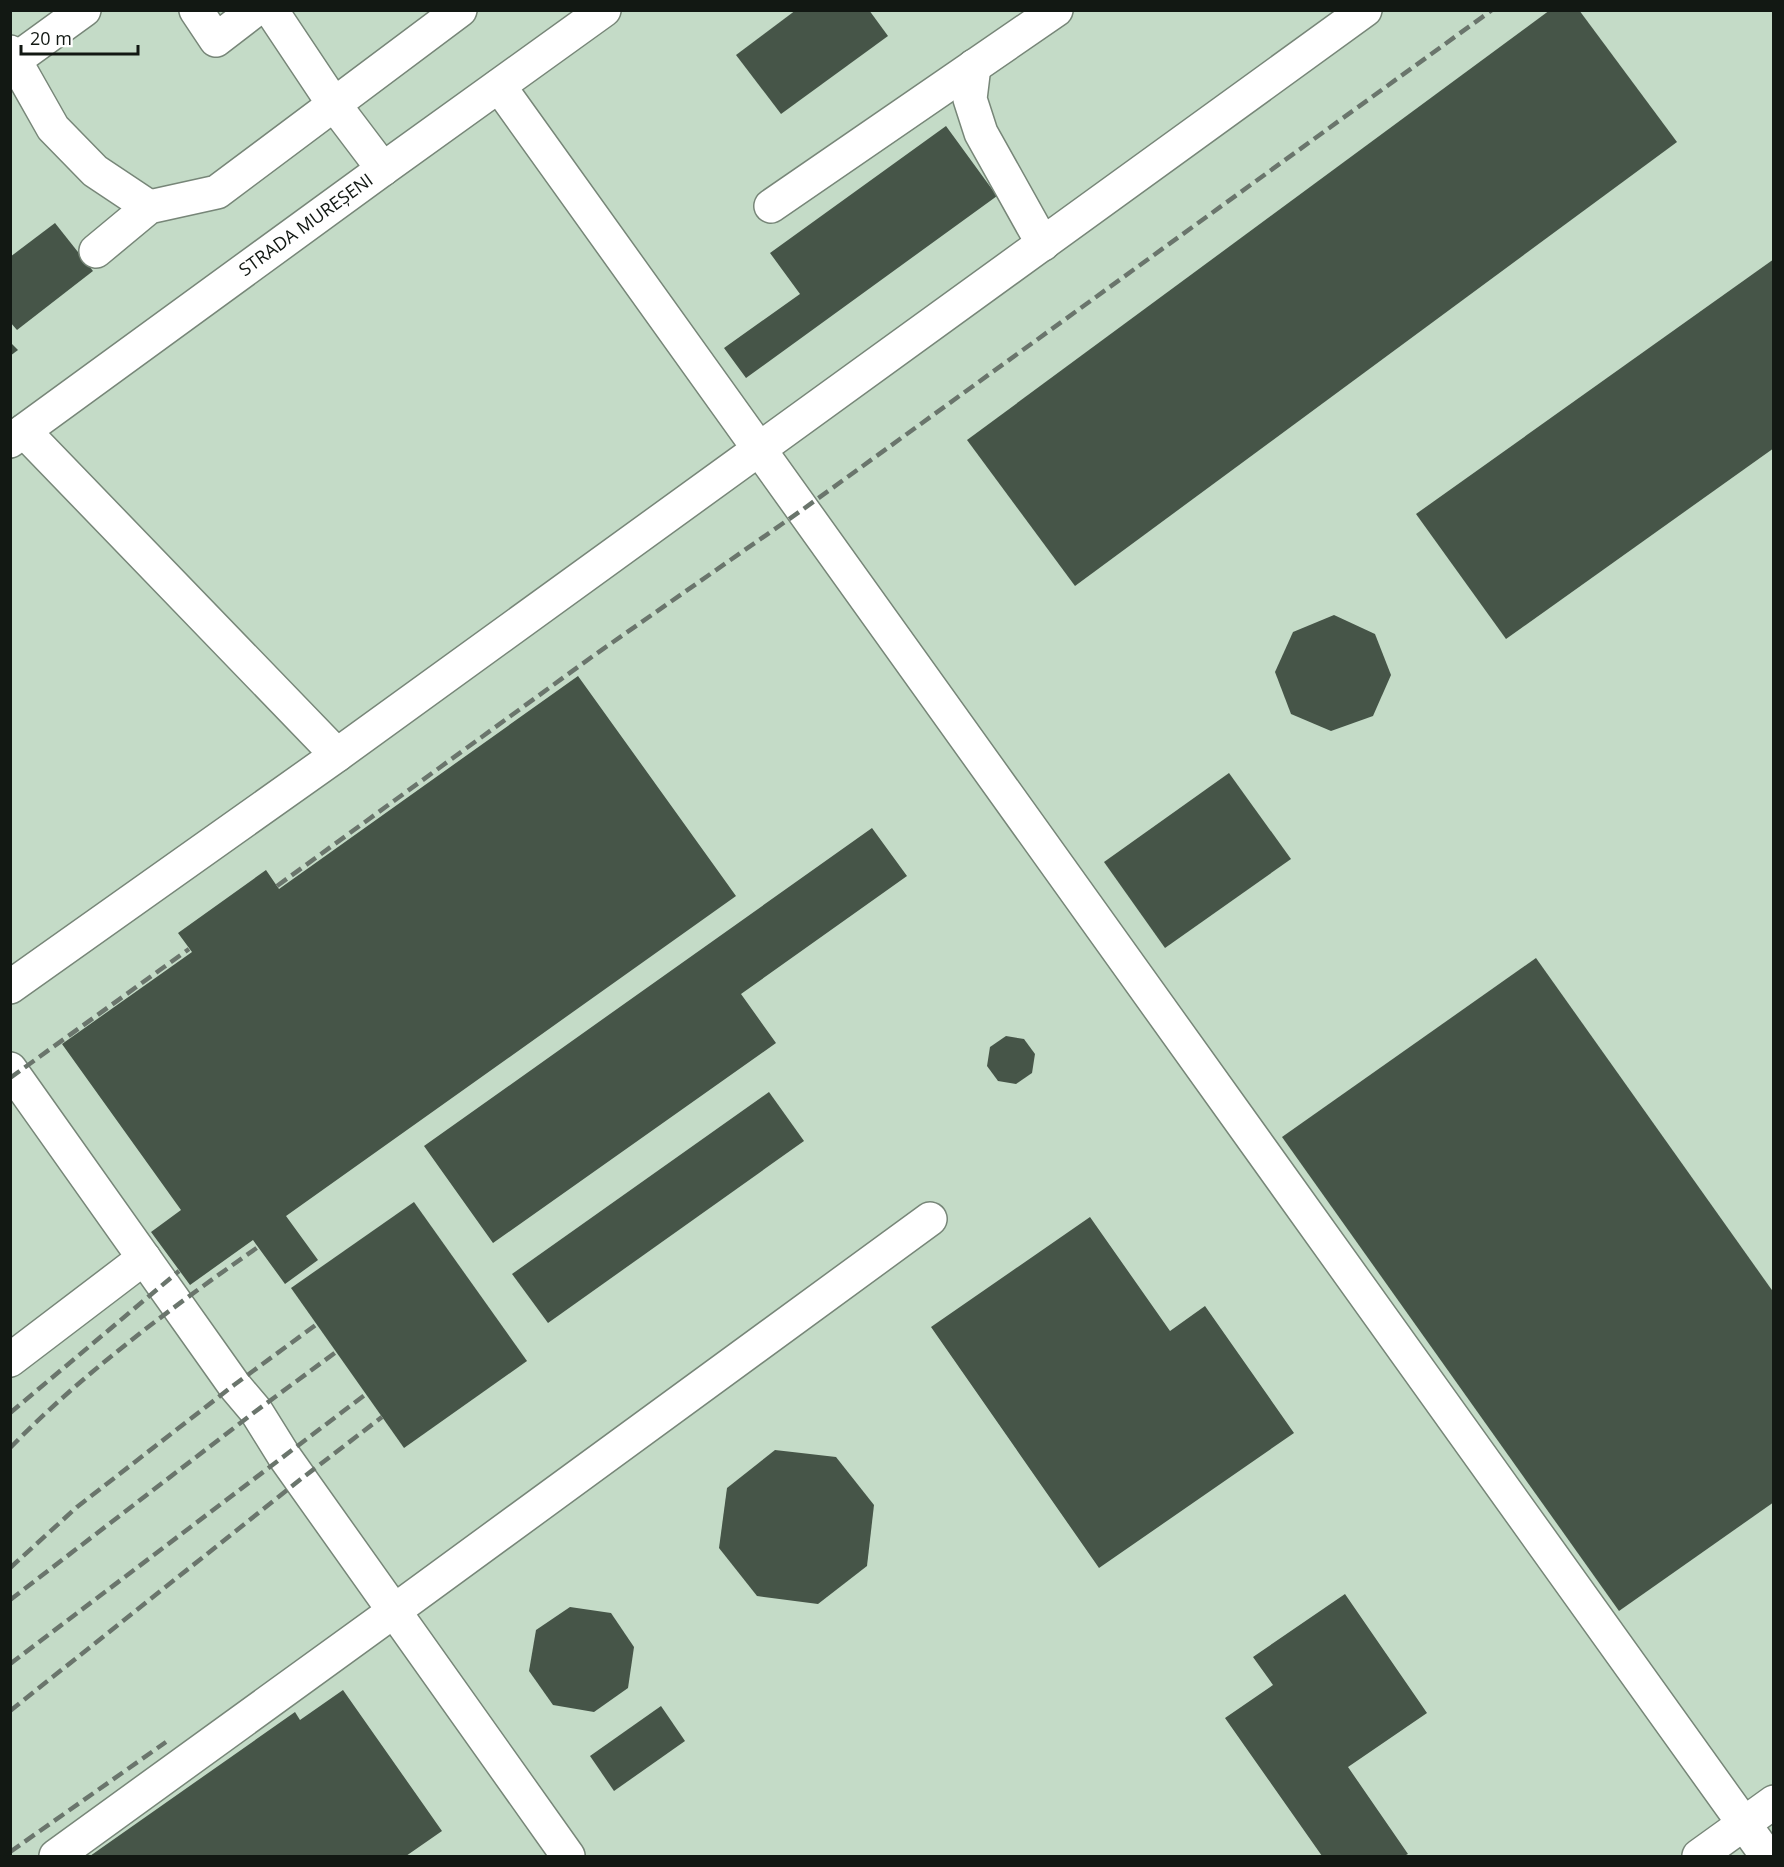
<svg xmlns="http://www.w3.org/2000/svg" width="1784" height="1867" font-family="'Open Sans',sans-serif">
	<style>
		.built { fill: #c4dbc7 }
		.building { fill: #465548 }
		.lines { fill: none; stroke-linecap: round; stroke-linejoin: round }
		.minor-casing { stroke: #778678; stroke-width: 36 }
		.minor { stroke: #fff; stroke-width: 33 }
		.rail { stroke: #6a756c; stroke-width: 4.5; stroke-dasharray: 12 6; stroke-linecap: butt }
		.labels { text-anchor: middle; stroke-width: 6; stroke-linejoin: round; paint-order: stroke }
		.street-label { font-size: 18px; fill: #121813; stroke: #fff }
	</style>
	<rect width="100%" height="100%" fill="#d5e6d7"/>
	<rect class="built" x="11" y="11" width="1762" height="1845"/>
	<g class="building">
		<polygon points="796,10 869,10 888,36 781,114 736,55"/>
		<polygon points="1550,10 1579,10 1677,142 1075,586 967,440"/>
		<polygon points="946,126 997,196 746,378 724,348 800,294 770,253"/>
		<polygon points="55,223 93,271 17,330 10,322 10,257"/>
		<polygon points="1774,259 1774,448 1506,639 1416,514"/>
		<polygon points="10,342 18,350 10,356"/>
		<polygon points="1334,615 1375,634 1391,675 1373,716 1331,731 1291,714 1275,672 1293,632"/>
		<polygon points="578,676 736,896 286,1216 318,1260 285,1284 253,1240 190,1285 151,1232 181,1210 62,1044 192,952 178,933 266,870 279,889"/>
		<polygon points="1229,773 1291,859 1165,948 1104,862"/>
		<polygon points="872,828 907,876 741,994 776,1043 493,1243 424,1146"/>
		<polygon points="1536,958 1774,1293 1774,1502 1619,1611 1282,1137"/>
		<polygon points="1006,1036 1024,1039 1035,1054 1032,1073 1016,1084 998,1081 987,1066 990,1047"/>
		<polygon points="769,1092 804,1141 548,1323 512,1274"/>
		<polygon points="414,1202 527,1361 404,1448 291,1288"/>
		<polygon points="1090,1217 1170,1331 1205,1306 1294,1433 1099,1568 931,1327"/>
		<polygon points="775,1450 836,1457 874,1505 867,1566 818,1604 757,1596 719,1548 727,1488"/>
		<polygon points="1345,1594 1427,1713 1348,1767 1408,1854 1404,1856 1322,1856 1225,1718 1273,1685 1253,1657"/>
		<polygon points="570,1607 611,1613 634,1647 628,1688 594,1712 553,1705 529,1671 536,1630"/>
		<polygon points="343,1690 442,1831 406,1856 90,1856 295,1712 300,1720"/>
		<polygon points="661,1706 685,1741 614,1791 590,1756"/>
	</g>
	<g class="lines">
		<g class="minor-casing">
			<g id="minor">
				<polyline points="196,10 216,40 255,10"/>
				<polyline points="271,10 333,103 383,169"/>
				<polyline points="10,52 53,128 95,171 149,207"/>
				<polyline points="15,60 84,10"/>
				<polyline points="974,66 970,99 981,133 1043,244"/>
				<polyline points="499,86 1767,1856"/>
				<polyline points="771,206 1056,10"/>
				<polyline points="96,251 149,207 217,192 460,10"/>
				<polyline points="24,431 337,755"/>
				<polyline points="10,441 383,169 604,10"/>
				<polyline points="10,987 337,755 1365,10"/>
				<polyline points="10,1069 234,1385 256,1411 284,1456 568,1856"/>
				<polyline points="10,1360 144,1258"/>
				<polyline points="56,1856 394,1611 930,1219"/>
				<polyline points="1699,1856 1774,1802"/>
			</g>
		</g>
		<use href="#minor" class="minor"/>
		<g class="rail">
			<polyline points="277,886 593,656 802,510 1492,10"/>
			<polyline points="10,1078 189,949"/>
			<polyline points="10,1413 179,1271"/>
			<path d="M 10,1448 C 84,1372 171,1308 258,1247"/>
			<polyline points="10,1568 77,1507 234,1385 317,1324"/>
			<polyline points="10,1600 256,1411 336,1352"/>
			<polyline points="10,1664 366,1394"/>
			<polyline points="10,1711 301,1479 382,1417"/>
			<polyline points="10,1852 166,1742"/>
		</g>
	</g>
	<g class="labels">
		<g class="street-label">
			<text transform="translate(306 225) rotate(-36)" y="6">STRADA MUREȘENI</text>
		</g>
	</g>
	<rect width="1784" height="1867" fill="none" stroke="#121813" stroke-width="24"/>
	<path d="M21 45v9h117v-9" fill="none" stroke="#121813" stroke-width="3"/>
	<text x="30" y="45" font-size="18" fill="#121813" stroke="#ffffff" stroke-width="4.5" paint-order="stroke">20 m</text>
</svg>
